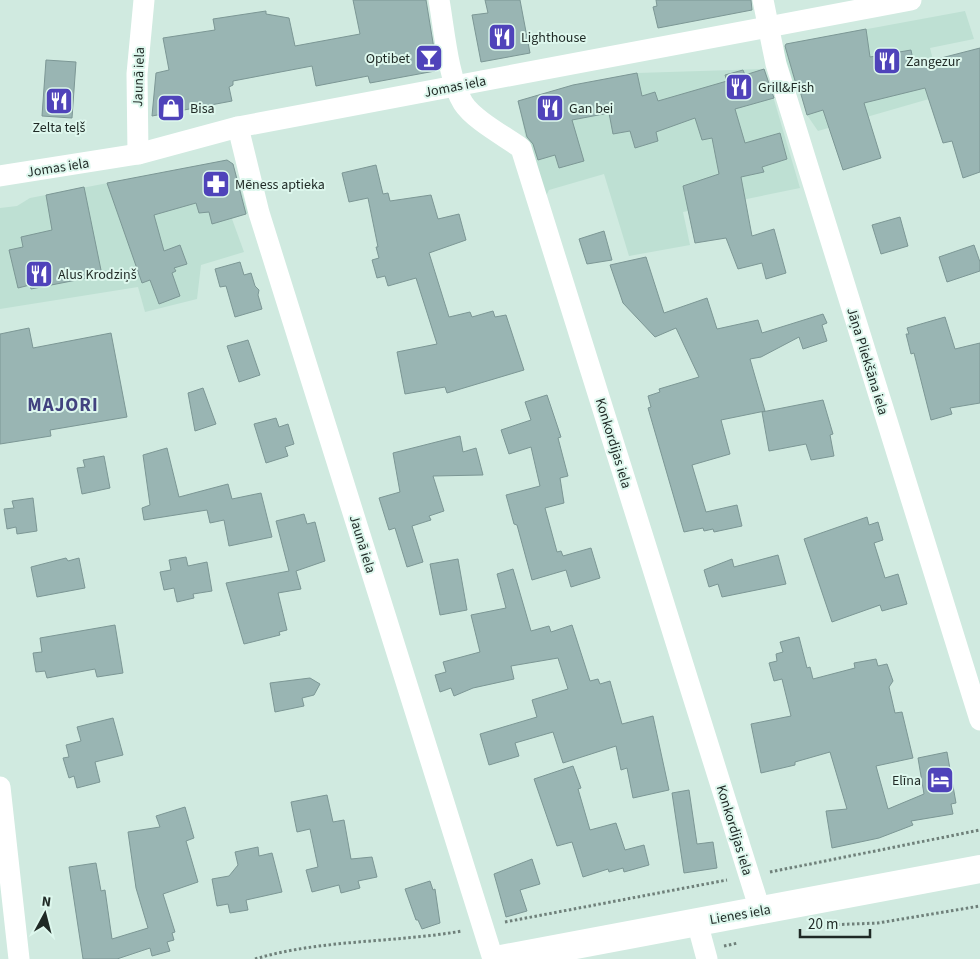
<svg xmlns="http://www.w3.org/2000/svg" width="980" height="959" font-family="'Source Sans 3',sans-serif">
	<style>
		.built { fill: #bee0d3 }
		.building { fill: #99b5b3; stroke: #7c9795 }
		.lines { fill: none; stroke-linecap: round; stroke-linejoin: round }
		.path { stroke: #6f807a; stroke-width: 3; stroke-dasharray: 2.5 2.5; stroke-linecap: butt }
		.street { stroke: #fff; stroke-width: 21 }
		.primary { stroke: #fff; stroke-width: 28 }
		.labels { text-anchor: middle; stroke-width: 4; stroke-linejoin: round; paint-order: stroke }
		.poi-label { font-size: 14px; fill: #1f2925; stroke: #ddf7ed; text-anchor: start }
		.street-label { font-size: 14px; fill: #1f2925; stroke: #ddf7ed }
		.district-label { font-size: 19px; font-weight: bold; letter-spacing: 1px; fill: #42427f; stroke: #ddf7ed }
	</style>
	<rect width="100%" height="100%" fill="#d0eae0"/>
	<g class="built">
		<polygon points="965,11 974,39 930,48 933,60 922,78 929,99 818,131 807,115 798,85 794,85 783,51 786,44"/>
		<polygon points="765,69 800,188 683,212 690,245 629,256 604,174 549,190 546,196 526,140 518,101 637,73"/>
		<polygon points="227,160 233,164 248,213 232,219 244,252 201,265 197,299 145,312 138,287 0,309 0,208 17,206 30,198"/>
	</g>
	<g class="building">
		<polygon points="353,0 426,0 437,67 435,71 370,83 368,76 316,86 312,66 233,81 233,85 229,87 232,101 152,116 156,73 169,70 163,38 215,30 213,19 266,11 266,14 289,18 295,46 360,34"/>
		<polygon points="485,0 520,0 530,53 481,62 472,15 488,13"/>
		<polygon points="656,0 751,0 752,10 658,28 653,7 657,6"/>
		<polygon points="866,29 870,57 911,50 914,65 980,48 980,172 963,178 952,141 943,143 925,88 864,103 881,158 843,170 823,110 807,115 800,91 798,91 785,46 786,44"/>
		<polygon points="46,60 76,62 72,118 42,116"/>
		<polygon points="764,69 774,98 735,109 745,143 780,133 787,159 762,167 764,172 741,177 752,236 774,229 786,273 766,279 762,263 738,269 726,238 695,243 683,186 719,174 712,138 702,140 695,118 656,132 658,141 635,148 630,131 613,134 609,113 572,120 584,161 559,168 555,155 538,160 533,144 527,137 518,101 573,85 637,73 642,96 655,92 658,101 727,81 725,75 743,70 745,75"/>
		<polygon points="227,160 233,164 246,214 212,224 209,212 199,213 196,203 154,215 164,251 180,245 187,264 174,268 176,271 172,273 180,296 159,304 150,280 142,283 107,183"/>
		<polygon points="376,165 383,194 388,193 390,201 431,195 438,219 459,214 466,240 429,253 449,317 470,312 472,317 493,311 495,317 506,315 524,370 447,393 445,387 405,394 397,352 437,344 416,278 388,286 385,276 377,278 372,260 379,258 376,247 378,247 368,198 349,202 342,173"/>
		<polygon points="84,187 102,275 31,289 30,285 18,288 9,250 23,247 21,237 52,230 46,195"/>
		<polygon points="900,217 908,246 881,254 872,225"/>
		<polygon points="604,231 612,260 587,264 579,239"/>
		<polygon points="974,245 980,262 980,271 947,282 939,257"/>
		<polygon points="646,257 664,313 707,298 717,329 758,320 762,333 823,314 827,323 822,325 827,341 803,349 799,337 761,357 750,359 765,411 721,420 730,454 692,465 706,512 737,505 742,526 714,532 713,529 704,531 703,528 684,532 648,408 651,407 648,396 660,392 659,389 699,377 676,328 655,337 623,303 610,265"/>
		<polygon points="240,262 244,275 251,273 255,286 259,290 258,295 262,309 235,317 226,286 220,287 215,269"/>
		<polygon points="945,317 955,349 980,343 980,403 950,408 952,414 931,420 914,353 911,354 906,334 909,334 907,328"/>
		<polygon points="29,328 33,348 111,333 127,417 50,430 51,436 0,444 0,334"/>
		<polygon points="248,340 260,375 239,382 227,346"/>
		<polygon points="203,388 216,424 195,431 188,393"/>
		<polygon points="547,395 561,437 558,438 568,476 560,478 564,503 545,508 557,552 561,551 563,556 591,548 600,578 571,587 566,570 532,580 517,525 514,524 506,495 540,486 531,447 509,454 501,430 531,420 525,402"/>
		<polygon points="823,400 833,434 830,435 834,456 811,460 806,444 769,451 762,412"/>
		<polygon points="276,418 279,427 288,424 294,444 285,447 288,456 266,463 254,424"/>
		<polygon points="460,436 463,452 476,448 483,475 433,476 444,511 429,516 431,520 412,526 423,562 407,567 395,528 389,530 379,498 400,492 393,453"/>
		<polygon points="167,448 179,497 228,484 232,499 261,493 272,537 229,546 224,520 210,523 207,510 144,520 142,508 150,505 143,455"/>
		<polygon points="104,456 110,488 82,494 77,468 85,467 83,460"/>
		<polygon points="33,498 37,531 17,534 16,527 7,529 4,509 14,508 12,501"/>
		<polygon points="304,514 307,524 315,522 325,561 296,571 301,589 278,593 287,630 279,632 280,635 244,644 226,583 289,571 276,521"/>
		<polygon points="867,517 869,525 878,522 883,540 874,543 885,578 898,574 907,604 882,611 880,605 832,622 804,539"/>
		<polygon points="778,555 786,584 722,597 718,584 709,587 704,570 732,559 734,567"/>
		<polygon points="186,557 188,566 207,562 212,591 193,594 194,598 177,602 174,588 164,590 160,572 171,570 169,560"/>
		<polygon points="66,558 68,561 79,558 85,588 37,597 31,567"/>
		<polygon points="458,559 467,610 440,615 430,564"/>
		<polygon points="513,569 531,631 549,626 551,632 572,625 590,681 598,679 600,684 610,681 622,724 653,716 669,790 633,798 627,768 621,770 616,746 563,763 553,732 515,743 519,756 489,765 480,734 537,717 532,700 568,689 558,658 511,666 514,679 473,688 454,696 451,688 440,692 435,675 446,672 443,662 480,652 471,615 506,608 497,574"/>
		<polygon points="115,625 123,673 97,677 95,669 47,678 45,671 36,672 33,653 42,652 40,638"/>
		<polygon points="799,637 807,668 810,667 813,679 855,668 854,663 876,659 878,666 887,664 893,681 889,687 895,713 902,712 913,758 876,766 888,809 924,794 918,758 947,752 956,803 951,804 953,814 911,821 913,825 879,838 832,848 826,811 847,809 830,752 795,762 795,765 761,773 751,724 791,716 782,679 774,681 769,663 777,661 776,654 783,652 780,642"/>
		<polygon points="310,678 320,684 314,695 302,698 304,706 275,712 270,683"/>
		<polygon points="113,718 123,755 95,762 100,782 77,788 74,776 69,778 63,758 69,757 66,745 81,741 77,727"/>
		<polygon points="573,766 581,788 578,789 590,830 616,823 625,850 644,845 649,865 624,872 623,868 609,872 608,869 583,877 572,842 557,846 534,779"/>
		<polygon points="689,790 697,844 713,842 717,868 684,873 672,793"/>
		<polygon points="327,795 333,822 344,820 351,859 372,857 377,877 358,881 360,888 341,893 339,885 312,892 306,870 318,867 310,829 297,832 291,802"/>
		<polygon points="185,807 194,838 186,841 198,882 163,894 175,932 172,933 174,940 167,942 170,951 152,956 150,948 117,959 83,959 69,867 96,863 101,891 105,890 112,939 148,928 136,888 128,832 160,827 156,816"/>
		<polygon points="258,847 259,856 272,853 282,892 246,900 248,910 230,913 228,904 217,906 212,879 229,876 238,865 235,852"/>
		<polygon points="532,859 540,884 520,890 527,911 506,917 494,874"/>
		<polygon points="430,881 433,890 435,889 440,923 422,929 418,920 416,920 405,889"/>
	</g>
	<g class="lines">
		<g class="path">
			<polyline points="770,872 980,830"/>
			<polyline points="505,922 727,880"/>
			<polyline points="827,925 878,923 980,906"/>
			<polyline points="724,946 738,943"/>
			<path d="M 255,959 C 322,939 394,943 462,931"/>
		</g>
		<g class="street">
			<path d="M 439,0 C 444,28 448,79 463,103 C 473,119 504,136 521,148 L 760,910"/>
			<polyline points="763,0 776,64 980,720"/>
			<polyline points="238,127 259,213 493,959"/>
			<polyline points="138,154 137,74 144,0"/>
			<polyline points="0,176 138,154 238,127 911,0"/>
			<polyline points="0,787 19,959"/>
			<polyline points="697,922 707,959"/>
		</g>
		<polyline class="primary" points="501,959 980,869"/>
	</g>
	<defs>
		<g id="restaurant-square" transform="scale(1.4375)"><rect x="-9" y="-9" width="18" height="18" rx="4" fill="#4f43ba" stroke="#ddf7ed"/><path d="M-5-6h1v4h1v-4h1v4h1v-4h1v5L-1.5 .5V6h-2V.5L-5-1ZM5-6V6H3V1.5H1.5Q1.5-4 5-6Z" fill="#fff"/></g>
		<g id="bar-square" transform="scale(1.4375)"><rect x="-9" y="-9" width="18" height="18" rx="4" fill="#4f43ba" stroke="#ddf7ed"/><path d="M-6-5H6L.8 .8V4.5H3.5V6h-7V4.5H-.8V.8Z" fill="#fff"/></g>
		<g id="shop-square" transform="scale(1.4375)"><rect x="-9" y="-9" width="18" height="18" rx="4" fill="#4f43ba" stroke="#ddf7ed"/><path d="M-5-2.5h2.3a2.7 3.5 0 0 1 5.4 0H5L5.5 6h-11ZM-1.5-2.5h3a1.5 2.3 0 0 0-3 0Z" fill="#fff"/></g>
		<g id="pharmacy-square" transform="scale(1.4375)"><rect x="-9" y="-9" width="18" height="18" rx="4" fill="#4f43ba" stroke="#ddf7ed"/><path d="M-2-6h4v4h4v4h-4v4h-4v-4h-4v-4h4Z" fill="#fff"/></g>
		<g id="hotel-square" transform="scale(1.4375)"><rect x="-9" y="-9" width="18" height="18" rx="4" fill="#4f43ba" stroke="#ddf7ed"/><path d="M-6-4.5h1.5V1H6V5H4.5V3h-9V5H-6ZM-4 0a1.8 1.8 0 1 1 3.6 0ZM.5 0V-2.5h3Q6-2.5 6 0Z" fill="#fff"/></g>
	</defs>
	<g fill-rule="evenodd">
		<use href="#restaurant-square" x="502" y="37"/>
		<use href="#bar-square" x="429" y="58"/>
		<use href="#restaurant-square" x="887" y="61"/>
		<use href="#restaurant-square" x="739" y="87"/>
		<use href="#restaurant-square" x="59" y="101"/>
		<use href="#shop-square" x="171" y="108"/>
		<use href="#restaurant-square" x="550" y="108"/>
		<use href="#pharmacy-square" x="216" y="184"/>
		<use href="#restaurant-square" x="39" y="274"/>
		<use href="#hotel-square" x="940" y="780"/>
	</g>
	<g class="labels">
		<g class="poi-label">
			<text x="521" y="42">Lighthouse</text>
			<text x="410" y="63" text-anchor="end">Optibet</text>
			<text x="906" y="66">Zangezur</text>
			<text x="758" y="92">Grill&amp;Fish</text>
			<text x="190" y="113">Bisa</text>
			<text x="569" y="113">Gan bei</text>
			<text x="59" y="132" text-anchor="middle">Zelta teļš</text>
			<text x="235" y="189">Mēness aptieka</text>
			<text x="58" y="279">Alus Krodziņš</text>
			<text x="921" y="785" text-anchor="end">Elīna</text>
		</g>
		<g class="street-label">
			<text transform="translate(138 77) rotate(-88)" y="5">Jaunā iela</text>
			<text transform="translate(455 86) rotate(-11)" y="5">Jomas iela</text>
			<text transform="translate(58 167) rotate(-9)" y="5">Jomas iela</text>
			<text transform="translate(868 361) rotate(73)" y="5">Jāņa Pliekšāna iela</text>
			<text transform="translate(614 443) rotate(73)" y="5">Konkordijas iela</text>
			<text transform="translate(363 544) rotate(73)" y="5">Jaunā iela</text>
			<text transform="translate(735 830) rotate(73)" y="5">Konkordijas iela</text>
			<text transform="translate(740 914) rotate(-10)" y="5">Lienes iela</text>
		</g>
		<g class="district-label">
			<text x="63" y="411">MAJORI</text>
		</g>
	</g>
	<g transform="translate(45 914) rotate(7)" stroke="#ddf7ed" stroke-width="4" paint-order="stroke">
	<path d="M0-4L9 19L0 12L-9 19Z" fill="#1f2925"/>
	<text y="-8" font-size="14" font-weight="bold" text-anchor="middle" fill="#1f2925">N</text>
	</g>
	<path d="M800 929v8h70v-8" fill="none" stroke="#1f2925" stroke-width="2.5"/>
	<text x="808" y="929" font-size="15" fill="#1f2925" stroke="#ddf7ed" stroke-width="4" paint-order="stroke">20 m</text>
</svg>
